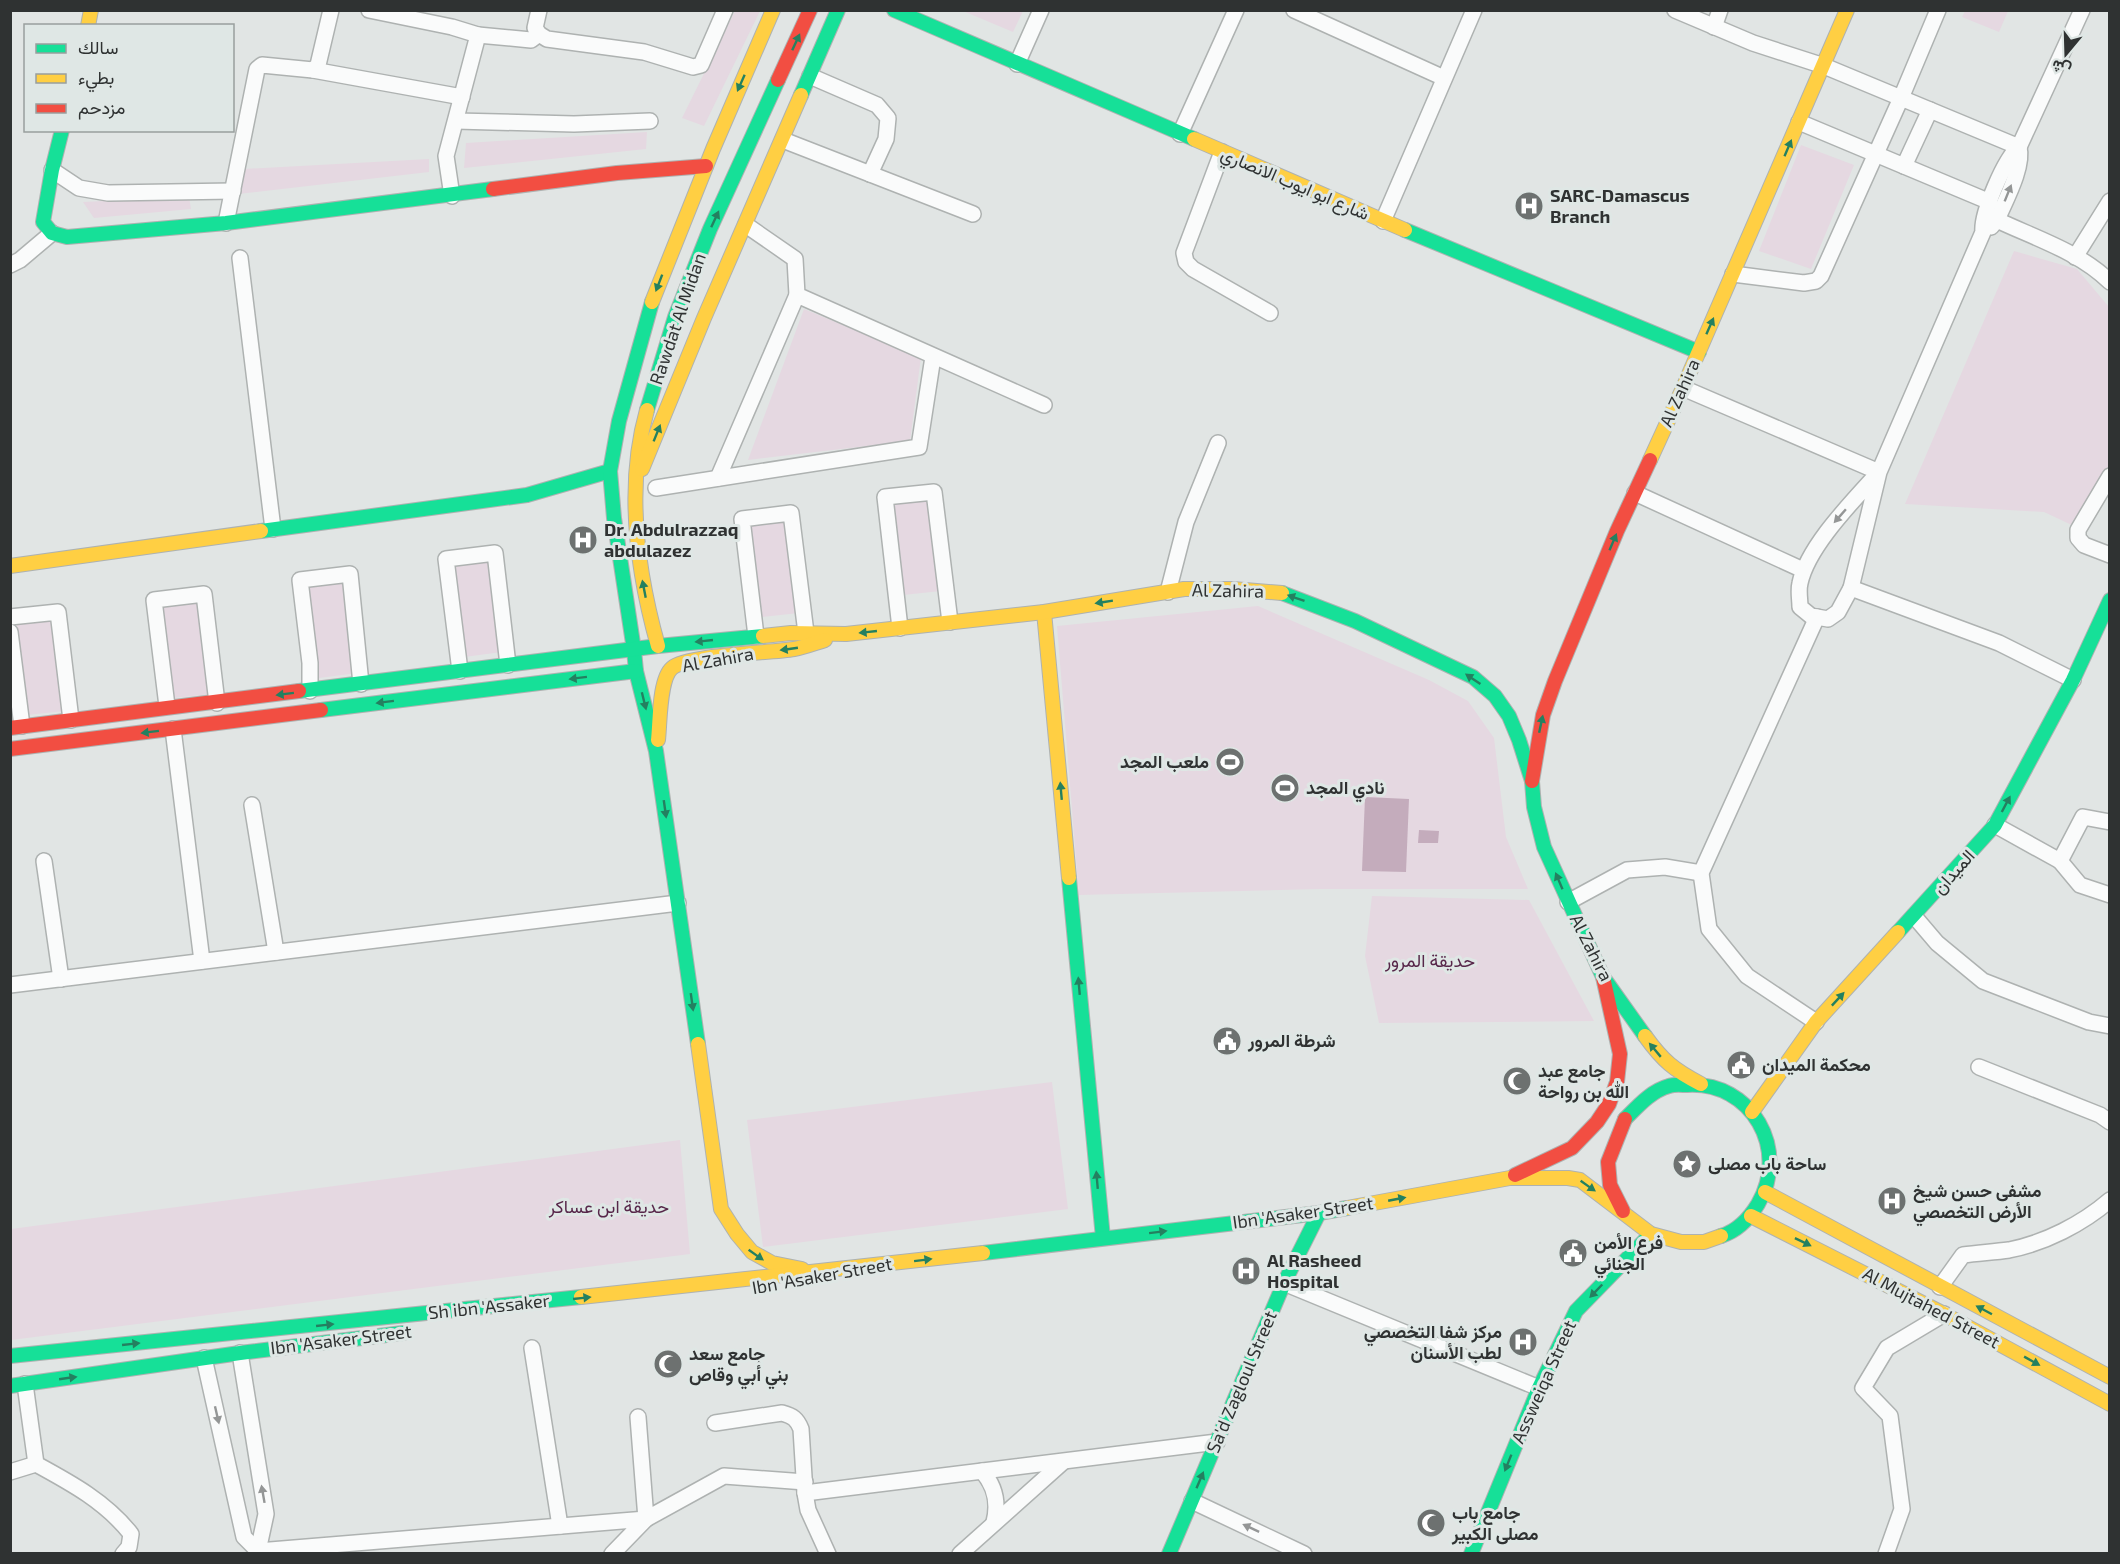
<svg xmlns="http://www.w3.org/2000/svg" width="2120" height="1564" font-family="'Exo 2',Vazirmatn,sans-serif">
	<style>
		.green { fill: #e5d8e1 }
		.water { fill: #c4acbc }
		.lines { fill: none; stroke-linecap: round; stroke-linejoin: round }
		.street-casing { stroke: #aeb2b1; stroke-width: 18 }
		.fast-casing { stroke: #aeb2b1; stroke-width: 16 }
		.slow-casing { stroke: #aeb2b1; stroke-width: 16 }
		.jam-casing { stroke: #aeb2b1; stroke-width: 16 }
		.street { stroke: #fafbfb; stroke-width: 15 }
		.fast { stroke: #16e098; stroke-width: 14 }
		.slow { stroke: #ffcf43; stroke-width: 14 }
		.jam { stroke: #f24e42; stroke-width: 14 }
		.oneway { fill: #248060 }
		.oneway2 { fill: #949696 }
		.labels { text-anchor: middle; stroke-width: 6; stroke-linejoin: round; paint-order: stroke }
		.street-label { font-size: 18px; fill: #2f3232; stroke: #dfe7e5 }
		.poi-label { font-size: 18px; font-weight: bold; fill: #2f3232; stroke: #dfe7e5; text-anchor: start }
		.park-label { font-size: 18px; fill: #57274a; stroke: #dfe7e5 }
	</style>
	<rect width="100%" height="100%" fill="#e1e5e4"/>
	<g class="green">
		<polygon points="735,11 760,11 704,126 682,118"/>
		<polygon points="963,11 1023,11 1013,32"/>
		<polygon points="1965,11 1965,10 2008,11 1999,32 1962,17"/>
		<polygon points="647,132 646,149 464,168 466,143"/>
		<polygon points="1801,145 1854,165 1811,269 1759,251"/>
		<polygon points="429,159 429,172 238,194 244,169"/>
		<polygon points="189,197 191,209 94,218 83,202"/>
		<polygon points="2014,251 2077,269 2109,307 2110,467 2076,527 2044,512 1905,504"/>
		<polygon points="804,309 921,357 910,441 748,460"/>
		<polygon points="930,497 941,591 903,595 892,501"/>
		<polygon points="787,518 799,613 761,617 750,523"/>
		<polygon points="491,558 502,652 464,657 453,562"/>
		<polygon points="345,580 357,673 319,678 308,584"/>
		<polygon points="199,600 211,694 173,698 162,604"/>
		<polygon points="1258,606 1429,680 1468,701 1494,738 1506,837 1528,889 1320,889 1079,895 1057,626"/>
		<polygon points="54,617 65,711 27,715 16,621"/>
		<polygon points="1372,896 1529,900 1594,1021 1379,1023 1365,956"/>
		<polygon points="1052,1082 1068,1209 763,1247 747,1120"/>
		<polygon points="680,1140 690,1254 11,1340 11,1229"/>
	</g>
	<g class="water">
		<polygon points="1365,797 1409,799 1406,872 1362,871"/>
		<polygon points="1419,830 1439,831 1438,843 1418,843"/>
	</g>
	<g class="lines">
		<g class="street-casing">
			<g id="street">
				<polyline points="369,10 452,27 478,35 446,156 452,196"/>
				<polyline points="539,10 535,28 539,34 547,39 644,52 693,67 701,65 725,10"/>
				<polyline points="1294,10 1444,78"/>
				<polyline points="1675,10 1753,43 1824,66 2019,147"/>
				<polyline points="1714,27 1720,10"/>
				<polyline points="478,35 531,40 539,34"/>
				<polyline points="1017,64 1041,10"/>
				<polyline points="313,70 462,97"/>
				<polyline points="810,76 877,105 888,118 886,139 870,174"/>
				<polyline points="456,121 574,124 650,121"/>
				<polyline points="1799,122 1990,202"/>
				<polyline points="1180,134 1236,10"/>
				<polyline points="783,140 973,214"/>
				<polyline points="1222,152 1184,253 1186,262 1193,269 1270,313"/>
				<polyline points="1904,166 1930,110"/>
				<polyline points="52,170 79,188 108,193 233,191"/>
				<path d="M 1997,220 C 2035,238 2080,252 2110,282"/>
				<polyline points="1383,221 1474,10"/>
				<polyline points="226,223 257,69 262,65 313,70 318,65 331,10"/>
				<polyline points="746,225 795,259 797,295 1044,405"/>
				<path d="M 1991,227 L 1997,220 C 2005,201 2024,167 2019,147"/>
				<polyline points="2075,257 2110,201"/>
				<polyline points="240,258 273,529"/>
				<polyline points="10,265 20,260 52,233"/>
				<polyline points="1733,274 1804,283 1816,281 1821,276 1901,98 1938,10"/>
				<path d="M 1683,388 L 1879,472 C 1853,501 1808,546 1800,583 C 1798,591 1800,599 1800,607 L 1811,616 L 1828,619 L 1838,612 L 1851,588 L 1879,472 L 1983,232 C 1981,214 2005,158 2019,147 L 2082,10"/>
				<polyline points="2110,476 2078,530 2078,538 2084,545 2110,555"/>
				<polyline points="718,478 797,295"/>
				<polyline points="656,488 919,447 933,357"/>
				<polyline points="1635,493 1803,570"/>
				<polyline points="1851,588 1999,643 2073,680"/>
				<polyline points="1168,592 1186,522 1218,443"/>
				<polyline points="10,617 58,612 71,720"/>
				<polyline points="900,628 885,497 934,492 950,622"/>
				<polyline points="10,632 22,726"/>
				<polyline points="756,636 742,519 791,513 806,633"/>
				<polyline points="460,671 446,559 495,553 508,665"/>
				<polyline points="310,691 310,663 300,580 350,574 361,684"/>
				<polyline points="167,706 154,600 204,594 217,703"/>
				<polyline points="173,729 202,961"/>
				<polyline points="252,805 276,952"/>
				<polyline points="1995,825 2060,861 2080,885 2110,895"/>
				<polyline points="44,861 61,979"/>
				<polyline points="2060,861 2083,817 2110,822"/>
				<polyline points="1568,902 1627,870 1665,867 1701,873"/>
				<polyline points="1914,916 1937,943 1983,981 2089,1022 2110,1026"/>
				<polyline points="10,985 678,903"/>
				<polyline points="1816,1022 1747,976 1709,929 1701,873 1817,617"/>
				<polyline points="1979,1067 2100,1115 2110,1122"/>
				<polyline points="1284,1283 1539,1388"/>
				<path d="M 1940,1287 L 1963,1255 C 1978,1253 1994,1252 2009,1250 C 2045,1243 2082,1224 2110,1200"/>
				<polyline points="532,1348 560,1526"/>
				<polyline points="240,1353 266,1514 258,1551"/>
				<polyline points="204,1358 244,1537 258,1551 646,1519 612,1554"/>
				<path d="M 25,1384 L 36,1464 C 71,1483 106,1502 131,1534 L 129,1547 L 123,1554"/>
				<polyline points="638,1417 646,1519 724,1476 805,1482"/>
				<path d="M 715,1423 L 782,1413 C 793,1416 797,1419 801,1429 L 805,1493 L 808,1510 L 828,1554"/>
				<path d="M 982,1471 C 995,1486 999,1502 994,1522"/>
				<polyline points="10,1472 36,1464"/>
				<polyline points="805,1493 1217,1442"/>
				<polyline points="1192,1501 1304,1554"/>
				<polyline points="960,1554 1063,1462"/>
				<polyline points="1886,1554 1902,1509 1890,1416 1863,1388 1887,1348 1944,1314"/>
			</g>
		</g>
		<g class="fast-casing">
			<g id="fast">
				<polyline points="894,10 1194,139"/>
				<polyline points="801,95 838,10"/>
				<polyline points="62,130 52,170 43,222 52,233 67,237 226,223 493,189"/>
				<polyline points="1405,230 1699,352"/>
				<polyline points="647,410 675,317 710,229 778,80"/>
				<polyline points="261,531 527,495 610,471"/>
				<polyline points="1282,593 1355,621 1473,677 1495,696 1509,716 1519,740 1532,781 1534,807 1544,847 1603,977 1645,1036"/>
				<polyline points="634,650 636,671 656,751 698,1044"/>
				<polyline points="634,650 614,518 610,471 619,421 652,302"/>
				<polyline points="299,691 658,646 763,636"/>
				<polyline points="321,710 636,671"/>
				<polyline points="1069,878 1103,1238"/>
				<polyline points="1898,932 1995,825 2073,680 2110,600"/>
				<path d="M 1625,1119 C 1638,1106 1651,1091 1669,1086 C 1674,1084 1682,1085 1687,1085 C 1752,1081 1790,1150 1758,1204 C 1749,1219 1737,1231 1721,1236"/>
				<polyline points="983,1253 1319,1213 1347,1208"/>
				<polyline points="10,1356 581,1297"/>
				<polyline points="10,1386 240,1353 403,1333"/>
				<polyline points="1169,1554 1284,1283 1319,1213"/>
				<polyline points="1471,1554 1539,1388 1576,1311 1651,1234"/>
			</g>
		</g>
		<g class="slow-casing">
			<g id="slow">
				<polyline points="88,26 91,10"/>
				<polyline points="1194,139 1405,230"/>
				<polyline points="652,302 713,149 773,10"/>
				<path d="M 647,410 C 625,487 637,571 658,646"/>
				<polyline points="1650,460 1683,388 1847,10"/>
				<polyline points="642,469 704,318 801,95"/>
				<polyline points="10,566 261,531"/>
				<polyline points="1044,612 1069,878"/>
				<polyline points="763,636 791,633 846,634 1044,612 1184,589 1233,589 1282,593"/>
				<path d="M 658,740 C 660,724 659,679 672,668 C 687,655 770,653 794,649 C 805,647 815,643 825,640"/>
				<path d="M 1645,1036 C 1663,1061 1674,1070 1701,1084"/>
				<polyline points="698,1044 721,1209 737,1234 752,1252 772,1263 802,1269"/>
				<polyline points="1752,1112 1816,1022 1898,932"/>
				<polyline points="1765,1192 2110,1377"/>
				<polyline points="1347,1208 1510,1178 1568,1178 1580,1180 1651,1234 1681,1242 1704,1242 1721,1236"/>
				<polyline points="1751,1216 1944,1314 2110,1404"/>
				<polyline points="581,1297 983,1253"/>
			</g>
		</g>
		<g class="jam-casing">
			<g id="jam">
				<polyline points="778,80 810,10"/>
				<polyline points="493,189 617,173 706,166"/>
				<polyline points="10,728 299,691"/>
				<polyline points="10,749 321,710"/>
				<polyline points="1532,781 1543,715 1555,681 1617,531 1650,460"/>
				<polyline points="1515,1175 1572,1148 1597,1122 1609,1104 1617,1082 1620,1054 1603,977"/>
				<polyline points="1623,1211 1610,1185 1608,1162 1625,1119"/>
			</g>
		</g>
		<use href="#street" class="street"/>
		<use href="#fast" class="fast"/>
		<use href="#slow" class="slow"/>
		<use href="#jam" class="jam"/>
	</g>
	<defs><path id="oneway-solid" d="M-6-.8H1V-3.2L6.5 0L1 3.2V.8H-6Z" transform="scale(1.5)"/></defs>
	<g class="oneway">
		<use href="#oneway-solid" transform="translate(796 42) rotate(-65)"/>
		<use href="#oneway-solid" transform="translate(741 83) rotate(114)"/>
		<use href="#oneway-solid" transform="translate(1788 148) rotate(-67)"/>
		<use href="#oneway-solid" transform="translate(715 219) rotate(-65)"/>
		<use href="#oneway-solid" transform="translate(659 283) rotate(111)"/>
		<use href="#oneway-solid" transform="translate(1710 326) rotate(-66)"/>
		<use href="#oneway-solid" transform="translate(657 433) rotate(-68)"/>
		<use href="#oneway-solid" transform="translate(1613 542) rotate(-67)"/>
		<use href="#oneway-solid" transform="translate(644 589) rotate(-101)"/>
		<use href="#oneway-solid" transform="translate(1296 598) rotate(-161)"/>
		<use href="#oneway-solid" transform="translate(1104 602) rotate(171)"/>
		<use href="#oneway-solid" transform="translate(868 632) rotate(174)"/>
		<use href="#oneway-solid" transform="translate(704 641) rotate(174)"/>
		<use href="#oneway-solid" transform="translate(789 649) rotate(172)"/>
		<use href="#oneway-solid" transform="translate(578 678) rotate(173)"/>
		<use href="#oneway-solid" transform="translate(1473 679) rotate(-146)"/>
		<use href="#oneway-solid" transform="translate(285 694) rotate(173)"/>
		<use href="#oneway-solid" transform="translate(644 701) rotate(76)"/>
		<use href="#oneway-solid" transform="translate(385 702) rotate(173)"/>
		<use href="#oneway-solid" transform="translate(1541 724) rotate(-78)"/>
		<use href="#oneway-solid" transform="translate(150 732) rotate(173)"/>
		<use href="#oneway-solid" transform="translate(1061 791) rotate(-95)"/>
		<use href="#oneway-solid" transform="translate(2006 804) rotate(-62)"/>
		<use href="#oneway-solid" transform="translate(665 809) rotate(82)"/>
		<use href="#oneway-solid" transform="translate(1559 881) rotate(-113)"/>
		<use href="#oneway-solid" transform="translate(1079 986) rotate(-95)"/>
		<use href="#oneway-solid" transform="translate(1838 999) rotate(-47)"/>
		<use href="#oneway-solid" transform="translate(692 1002) rotate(82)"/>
		<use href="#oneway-solid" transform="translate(1655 1050) rotate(-130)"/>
		<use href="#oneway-solid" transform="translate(1097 1180) rotate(-95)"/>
		<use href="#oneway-solid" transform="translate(1588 1186) rotate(35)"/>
		<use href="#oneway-solid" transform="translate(1397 1199) rotate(-11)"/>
		<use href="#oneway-solid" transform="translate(1158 1232) rotate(-7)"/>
		<use href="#oneway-solid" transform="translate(1803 1242) rotate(26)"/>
		<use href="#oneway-solid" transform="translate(756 1255) rotate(35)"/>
		<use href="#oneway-solid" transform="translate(923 1260) rotate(-7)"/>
		<use href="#oneway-solid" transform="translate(1596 1291) rotate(134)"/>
		<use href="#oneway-solid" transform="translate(582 1298) rotate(-6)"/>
		<use href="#oneway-solid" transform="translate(1984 1310) rotate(-152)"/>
		<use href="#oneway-solid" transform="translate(325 1325) rotate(-6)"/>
		<use href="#oneway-solid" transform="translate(131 1344) rotate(-6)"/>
		<use href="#oneway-solid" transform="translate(2032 1361) rotate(29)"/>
		<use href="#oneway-solid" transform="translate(68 1378) rotate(-8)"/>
		<use href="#oneway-solid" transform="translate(1508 1463) rotate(112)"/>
		<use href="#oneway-solid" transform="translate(1200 1480) rotate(-67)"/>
	</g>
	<g class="oneway2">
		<use href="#oneway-solid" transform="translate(2008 193) rotate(-68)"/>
		<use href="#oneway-solid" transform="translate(1840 516) rotate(131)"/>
		<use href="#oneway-solid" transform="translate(217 1415) rotate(77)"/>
		<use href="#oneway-solid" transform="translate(263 1494) rotate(-100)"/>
		<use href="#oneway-solid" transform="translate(1251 1528) rotate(-155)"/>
	</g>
	<defs>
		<g id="hospital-disc" transform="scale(1.5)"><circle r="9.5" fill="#6d7170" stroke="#dfe7e5"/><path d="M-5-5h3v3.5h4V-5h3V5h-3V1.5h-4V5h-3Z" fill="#fff"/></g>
		<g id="stadium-disc" transform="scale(1.5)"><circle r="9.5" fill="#6d7170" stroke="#dfe7e5"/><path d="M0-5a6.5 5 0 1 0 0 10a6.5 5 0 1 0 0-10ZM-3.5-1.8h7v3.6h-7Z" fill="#fff"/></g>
		<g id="civic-disc" transform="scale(1.5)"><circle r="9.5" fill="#6d7170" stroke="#dfe7e5"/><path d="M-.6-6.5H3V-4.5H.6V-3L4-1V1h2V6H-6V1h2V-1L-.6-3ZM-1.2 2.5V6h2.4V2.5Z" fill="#fff"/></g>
		<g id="mosque-disc" transform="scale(1.5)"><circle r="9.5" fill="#6d7170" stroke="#dfe7e5"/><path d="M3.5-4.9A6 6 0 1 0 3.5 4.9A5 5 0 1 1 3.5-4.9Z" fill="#fff"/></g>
		<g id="sight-disc" transform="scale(1.5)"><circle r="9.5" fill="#6d7170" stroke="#dfe7e5"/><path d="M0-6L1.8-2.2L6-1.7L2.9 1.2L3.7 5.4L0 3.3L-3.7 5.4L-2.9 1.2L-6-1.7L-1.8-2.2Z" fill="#fff"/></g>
	</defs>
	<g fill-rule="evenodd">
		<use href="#hospital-disc" x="1529" y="206"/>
		<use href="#hospital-disc" x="583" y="540"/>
		<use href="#stadium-disc" x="1230" y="762"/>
		<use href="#stadium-disc" x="1285" y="788"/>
		<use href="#civic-disc" x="1227" y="1041"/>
		<use href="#civic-disc" x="1741" y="1065"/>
		<use href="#mosque-disc" x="1517" y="1081"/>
		<use href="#sight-disc" x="1687" y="1164"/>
		<use href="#hospital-disc" x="1892" y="1201"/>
		<use href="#civic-disc" x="1573" y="1253"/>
		<use href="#hospital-disc" x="1246" y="1271"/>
		<use href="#hospital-disc" x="1523" y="1342"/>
		<use href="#mosque-disc" x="668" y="1364"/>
		<use href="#mosque-disc" x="1431" y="1523"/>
	</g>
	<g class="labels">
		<g class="street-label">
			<text transform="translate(1295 184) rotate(23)" y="6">شارع ابو ايوب الانصاري</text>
			<text transform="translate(678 319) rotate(-71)" y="6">Rawdat Al Midan</text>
			<text transform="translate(1680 393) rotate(-66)" y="6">Al Zahira</text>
			<text transform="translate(1228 591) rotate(1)" y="6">Al Zahira</text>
			<text transform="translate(718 660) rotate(-10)" y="6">Al Zahira</text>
			<text transform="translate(1954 872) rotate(-48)" y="6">الميدان</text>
			<text transform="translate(1591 948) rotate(63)" y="6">Al Zahira</text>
			<text transform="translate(1303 1213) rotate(-8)" y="6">Ibn 'Asaker Street</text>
			<text transform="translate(822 1276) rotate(-10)" y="6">Ibn 'Asaker Street</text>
			<text transform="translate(489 1307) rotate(-6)" y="6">Sh ibn 'Assaker</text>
			<text transform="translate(1931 1308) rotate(28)" y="6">Al Mujtahed Street</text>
			<text transform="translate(341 1340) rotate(-7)" y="6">Ibn 'Asaker Street</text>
			<text transform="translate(1242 1382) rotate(-67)" y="6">Sa'd Zagloul Street</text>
			<text transform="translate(1544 1382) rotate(-66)" y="6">Assweiqa Street</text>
		</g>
		<g class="poi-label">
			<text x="1550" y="202">SARC-Damascus<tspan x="1550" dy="21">Branch</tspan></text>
			<text x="604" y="536">Dr. Abdulrazzaq<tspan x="604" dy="21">abdulazez</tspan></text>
			<text x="1209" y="768" text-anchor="end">ملعب المجد</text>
			<text x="1306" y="794">نادي المجد</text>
			<text x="1248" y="1047">شرطة المرور</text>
			<text x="1762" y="1071">محكمة الميدان</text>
			<text x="1538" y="1077">جامع عبد<tspan x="1538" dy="21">الله بن رواحة</tspan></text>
			<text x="1708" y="1170">ساحة باب مصلى</text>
			<text x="1913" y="1197">مشفى حسن شيخ<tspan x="1913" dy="21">الأرض التخصصي</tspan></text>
			<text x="1594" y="1249">فرع الأمن<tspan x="1594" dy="21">الجنائي</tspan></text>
			<text x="1267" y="1267">Al Rasheed<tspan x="1267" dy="21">Hospital</tspan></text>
			<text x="1502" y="1338" text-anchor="end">مركز شفا التخصصي<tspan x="1502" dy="21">لطب الأسنان</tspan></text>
			<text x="689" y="1360">جامع سعد<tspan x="689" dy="21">بني أبي وقاص</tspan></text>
			<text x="1452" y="1519">جامع باب<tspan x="1452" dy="21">مصلى الكبير</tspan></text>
		</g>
		<g class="park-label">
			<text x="1430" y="967">حديقة المرور</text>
			<text x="609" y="1213">حديقة ابن عساكر</text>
		</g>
	</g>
	<rect width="2120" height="1564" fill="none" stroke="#2f3232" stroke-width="24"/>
	<rect x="24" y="24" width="210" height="108" fill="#dfe7e5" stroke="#999f9d" stroke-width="1.5"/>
	<rect x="36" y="44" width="30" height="9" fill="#16e098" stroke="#999f9d" stroke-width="1.5"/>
	<text x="78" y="54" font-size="18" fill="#2f3232">سالك</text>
	<rect x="36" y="74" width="30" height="9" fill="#ffcf43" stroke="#999f9d" stroke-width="1.5"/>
	<text x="78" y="84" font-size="18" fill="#2f3232">بطيء</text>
	<rect x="36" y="104" width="30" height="9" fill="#f24e42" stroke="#999f9d" stroke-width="1.5"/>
	<text x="78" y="114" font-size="18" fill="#2f3232">مزدحم</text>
	<g transform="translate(2066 54) rotate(199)" stroke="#dfe7e5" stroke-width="4.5" paint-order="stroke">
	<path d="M0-4.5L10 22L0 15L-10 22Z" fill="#2f3232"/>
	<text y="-9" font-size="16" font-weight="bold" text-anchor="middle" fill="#2f3232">ش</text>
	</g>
</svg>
